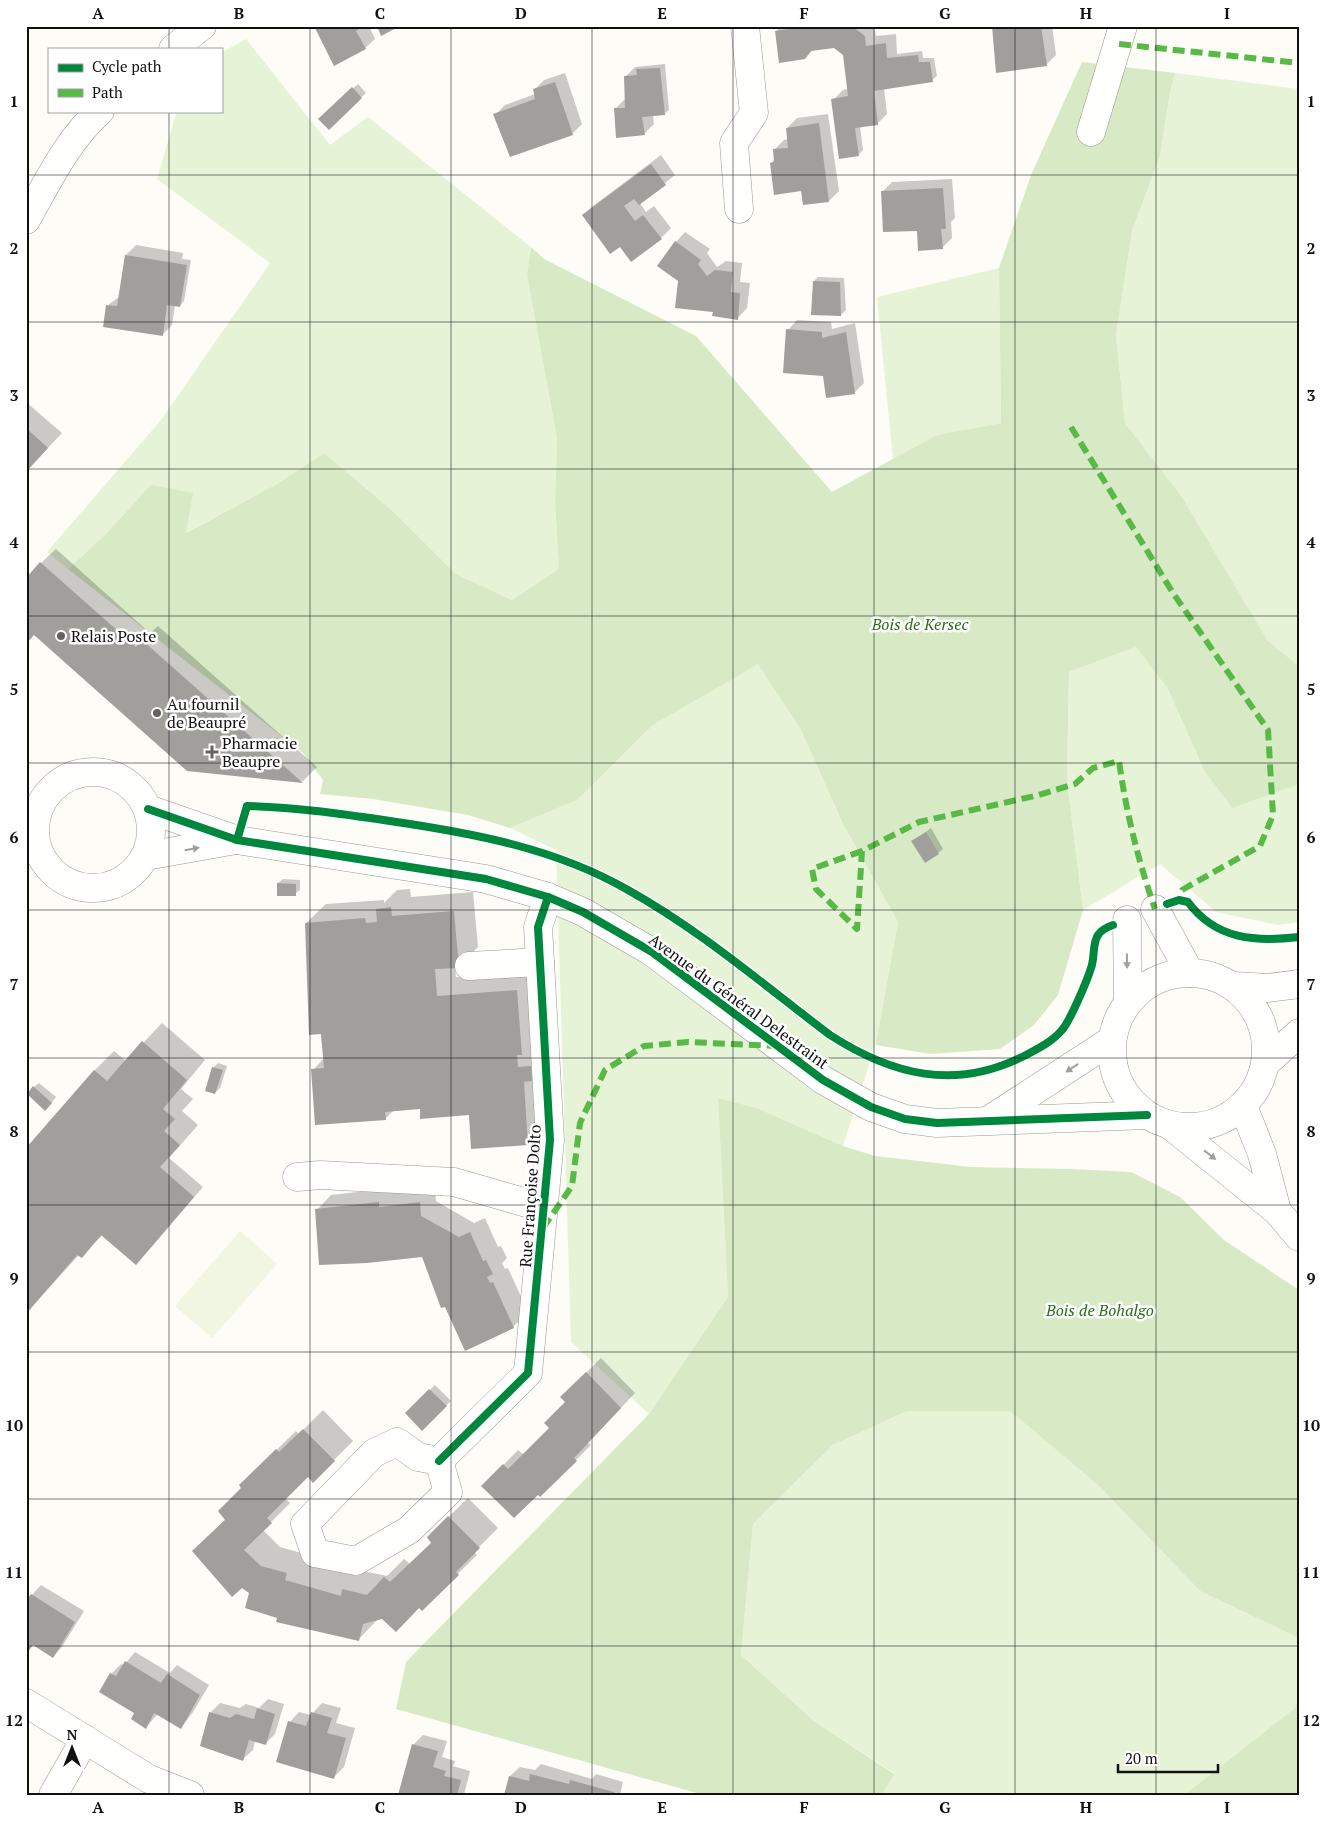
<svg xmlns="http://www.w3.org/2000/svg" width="1325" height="1821" font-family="'PT Serif',serif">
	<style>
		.green { fill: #e7f3d7 }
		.forest { fill: #d8eac5 }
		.pitch { fill: #f0f6e1 }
		.shadow { fill: #0003 }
		.building { fill: #a19f9c }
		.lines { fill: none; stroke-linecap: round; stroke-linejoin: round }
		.minor-casing { stroke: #979795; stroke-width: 29 }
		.tertiary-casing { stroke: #979795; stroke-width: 29 }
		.minor { stroke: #fffffe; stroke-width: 28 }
		.tertiary { stroke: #fffffe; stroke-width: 28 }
		.quiet { stroke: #58b947; stroke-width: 6; stroke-dasharray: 12 6; stroke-linecap: butt }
		.cycleway-casing { stroke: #fff; stroke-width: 11 }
		.cycleway { stroke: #00873e; stroke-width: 8 }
		.oneway { fill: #a0a09f }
		.grid { fill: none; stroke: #111; stroke-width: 1; stroke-opacity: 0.55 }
		.poi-dot { fill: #646362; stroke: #fff; stroke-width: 2 }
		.labels { text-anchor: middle; stroke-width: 5; stroke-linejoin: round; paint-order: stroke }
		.park-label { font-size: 16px; font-style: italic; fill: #2f6b1f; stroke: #fff }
		.poi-label { font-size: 16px; fill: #111; stroke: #fff; text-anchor: start }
		.street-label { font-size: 16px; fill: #111; stroke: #fff }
		.neatline { fill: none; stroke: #111; stroke-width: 2 }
		.grid-label { font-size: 16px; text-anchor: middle; font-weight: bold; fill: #111 }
	</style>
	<rect width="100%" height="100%" fill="#fdfcf7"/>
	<g class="green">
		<polygon points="246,39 330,145 368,117 531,247 527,275 557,439 555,503 559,569 512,600 456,574 395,513 324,453 275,485 185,533 107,533 68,569 47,552 161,420 270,263 157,179 177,111 221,111 221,53"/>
		<polygon points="1175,73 1299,89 1299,666 1268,641 1182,497 1125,423 1116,335 1132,231 1160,156 1170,92"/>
		<polygon points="999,268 1001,423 937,435 893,460 877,297"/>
		<polygon points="1136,647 1168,689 1204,770 1284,788 1299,784 1299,922 1278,925 1216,912 1160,864 1083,910 1067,780 1069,672"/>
		<polygon points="758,663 800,728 844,826 898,922 879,1034 843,1146 757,1108 718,1098 728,1297 649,1414 571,1342 556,850 510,828 577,800 653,725"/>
		<polygon points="907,1411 1010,1411 1099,1486 1200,1591 1299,1638 1299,1696 1295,1708 1184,1795 882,1795 894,1773 814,1721 741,1655 753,1524 833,1445"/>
	</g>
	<g class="forest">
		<polygon points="1082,62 1175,73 1170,92 1160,156 1132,231 1116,335 1125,423 1182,497 1268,641 1299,666 1299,784 1232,808 1204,770 1168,689 1136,647 1069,672 1067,780 1083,910 1058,995 1034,1025 1000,1049 930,1054 876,1045 898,922 844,826 800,728 758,664 653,725 577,800 510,828 468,815 373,799 320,794 323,780 303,753 68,569 107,533 151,485 193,493 186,533 275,485 324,453 395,513 456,574 512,600 559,569 555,503 557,439 527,275 531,247 544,259 696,336 832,492 937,435 1001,423 999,268 1031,175"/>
		<polygon points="718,1098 757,1108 843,1146 875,1156 971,1167 1070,1169 1131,1172 1180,1197 1224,1240 1299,1290 1299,1638 1200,1591 1099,1486 1010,1411 907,1411 833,1445 753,1524 741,1655 814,1721 894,1774 882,1795 704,1795 396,1709 406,1662 649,1414 728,1297"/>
		<polygon points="1299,1696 1299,1795 1184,1795 1295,1708"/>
	</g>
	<polygon class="pitch" points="240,1231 277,1264 212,1338 175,1306"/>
	<g class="shadow">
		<polygon points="32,26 58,26 32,28"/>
		<polygon points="316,26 369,26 375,39 365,48"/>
		<polygon points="781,26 874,26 876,36 896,34 897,54 922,51 923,58 934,58 937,76 932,80 884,88 887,114 877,124 860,126 863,150 858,155 833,100 843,90 848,89 844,54 835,47 813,50 804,58 776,31"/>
		<polygon points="993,26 1052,26 1056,55 1046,65"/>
		<polygon points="665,64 669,110 664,114 653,115 654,124 644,134 616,108 626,98 625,77 635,67"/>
		<polygon points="565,73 582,124 572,134 495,115 505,105 535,94 534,90 544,80"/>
		<polygon points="358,84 366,93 329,128 324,114"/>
		<polygon points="828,114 839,191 829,201 802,189 771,163 775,159 774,150 784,140 788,139 787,128 797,118"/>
		<polygon points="661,155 675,175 640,203 646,212 654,206 671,228 661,238 620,245 583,215 593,206"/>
		<polygon points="952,179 955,218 951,222 952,238 942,248 918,230 882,192 892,182"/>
		<polygon points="685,232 710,249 707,253 717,267 726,261 742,263 740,282 750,283 747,308 738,318 714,311 679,280 676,242"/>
		<polygon points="136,245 183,253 182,259 191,260 184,301 180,306 175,305 172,325 162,335 108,305 120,296 126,255"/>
		<polygon points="818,277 844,278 846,310 841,315 814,281"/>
		<polygon points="797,320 831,322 832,329 855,323 864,383 854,393 824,375 788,330"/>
		<polygon points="26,402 62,433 26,471"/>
		<polygon points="56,549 150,633 158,626 317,767 303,781 187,770 41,563"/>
		<polygon points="931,828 943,849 938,853 912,842"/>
		<polygon points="283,879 300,880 300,890 295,894 278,883"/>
		<polygon points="410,889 411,897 473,892 478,947 458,967 455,967 456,977 536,971 547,1124 528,1144 470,1114 421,1108 394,1110 385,1119 313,1070 324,1058 306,923 326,904 384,900 384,903 397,890"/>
		<polygon points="162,1023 205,1060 181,1089 193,1099 182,1111 198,1125 169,1158 203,1187 146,1253 103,1235 81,1256 79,1255 26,1313 94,1071 114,1051 126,1061"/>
		<polygon points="218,1063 227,1066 220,1088 215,1093 213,1068"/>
		<polygon points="39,1083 56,1097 50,1105 34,1087"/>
		<polygon points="393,1188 393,1193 435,1188 436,1201 474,1223 485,1218 498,1247 501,1246 507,1258 502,1263 505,1269 508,1268 528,1312 513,1327 423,1255 317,1210 331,1195"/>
		<polygon points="601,1358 635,1393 588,1443 591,1445 540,1496 538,1493 483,1486 518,1450 524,1455 551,1428 567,1402 562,1397"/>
		<polygon points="435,1385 451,1401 422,1429 406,1413"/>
		<polygon points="323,1410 353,1441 313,1481 308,1476 285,1498 290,1503 263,1530 280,1547 305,1554 304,1561 357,1576 363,1571 387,1576 404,1559 410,1564 433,1543 428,1537 468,1498 498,1528 474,1552 477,1555 422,1609 419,1607 378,1619 358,1640 278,1617 251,1593 193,1551 226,1519 243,1488 260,1466 296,1431 299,1434"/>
		<polygon points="41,1585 84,1611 62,1647 53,1657 34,1644 28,1650 32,1595"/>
		<polygon points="135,1652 170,1673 177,1665 209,1685 193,1712 181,1728 158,1714 146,1727 111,1674 121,1664 124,1665"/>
		<polygon points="268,1699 284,1704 275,1734 265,1744 255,1741 253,1750 243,1759 210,1713 220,1703 240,1708 246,1704 259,1708"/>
		<polygon points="322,1703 341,1708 336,1723 355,1728 344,1767 334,1777 290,1722 299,1712 311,1715"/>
		<polygon points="423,1735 447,1741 442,1757 455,1761 453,1766 470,1771 464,1795 399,1795 413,1745"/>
		<polygon points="541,1764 592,1779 596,1774 623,1782 620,1795 505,1795 510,1776 520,1767 535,1770"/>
	</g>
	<g class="building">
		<polygon points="314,26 364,26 356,31 366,49 334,66"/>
		<polygon points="377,26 400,26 381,36"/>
		<polygon points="810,26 852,26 865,36 866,46 886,43 887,58 918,55 919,62 930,62 933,82 874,91 878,125 855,128 859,156 839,159 831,99 848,96 843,55 834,48 811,51 805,59 779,63 775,31"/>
		<polygon points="992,26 1041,26 1047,66 996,73"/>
		<polygon points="660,68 665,115 642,117 645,135 616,138 614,108 625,108 624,76 637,75 636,69"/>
		<polygon points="555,82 573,135 510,157 493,114 535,99 533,89"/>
		<polygon points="352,87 362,98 329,130 318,119"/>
		<polygon points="819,123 829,202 803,205 801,191 774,195 770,163 774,162 773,149 788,148 786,128"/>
		<polygon points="651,164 666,185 639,205 634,199 624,206 635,221 643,215 662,239 631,262 620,247 610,254 582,215"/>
		<polygon points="943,188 946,229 941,229 943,249 918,251 917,231 883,232 881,191"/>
		<polygon points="675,241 701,260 698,264 707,276 715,270 733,272 731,292 740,293 738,320 712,316 713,312 675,308 678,281 657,266"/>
		<polygon points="125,255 187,265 180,307 167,305 163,336 103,327 106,305 117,306"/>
		<polygon points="813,281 840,282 841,316 811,315"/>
		<polygon points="786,329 822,332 822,338 846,332 855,394 826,398 823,376 783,373"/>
		<polygon points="26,428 48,448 26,472"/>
		<polygon points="40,562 136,647 142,640 303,783 187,771 34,635 26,644 26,578"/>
		<polygon points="926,832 939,854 925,863 911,841"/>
		<polygon points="277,883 296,884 296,896 277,896"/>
		<polygon points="391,907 392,916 454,911 459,968 435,969 437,996 517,990 522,1055 517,1055 518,1067 531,1066 532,1081 524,1082 528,1145 471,1149 469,1115 420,1119 420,1109 385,1112 386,1120 315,1125 311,1069 324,1068 321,1034 309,1035 305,923 365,918 366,923 377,922 376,909"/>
		<polygon points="142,1041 187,1080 163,1109 175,1119 164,1131 180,1145 160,1167 194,1197 136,1265 101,1235 82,1258 77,1255 26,1314 26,1148 94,1070 107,1081"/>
		<polygon points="212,1067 223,1070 215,1094 205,1091"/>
		<polygon points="33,1086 52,1103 45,1111 27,1094"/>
		<polygon points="379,1202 379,1207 420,1202 421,1216 459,1237 470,1232 483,1261 486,1260 493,1274 487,1277 490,1283 493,1282 514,1328 465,1351 445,1307 441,1308 422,1257 367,1263 319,1265 315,1209"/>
		<polygon points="586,1372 621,1408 574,1458 577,1461 540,1497 538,1495 514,1518 481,1486 503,1464 508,1469 549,1428 544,1423 565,1402 560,1397"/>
		<polygon points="429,1389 447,1406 422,1431 405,1413"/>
		<polygon points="303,1429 335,1461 313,1483 308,1477 267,1518 272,1523 244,1550 261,1566 287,1573 285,1580 341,1596 342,1589 367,1595 384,1577 390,1582 431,1543 427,1537 448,1516 480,1548 456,1572 459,1575 422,1611 419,1608 396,1632 382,1619 363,1624 359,1641 276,1622 277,1618 245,1608 249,1593 242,1588 232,1597 192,1551 225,1520 218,1511 241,1488 239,1485 276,1449 279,1452"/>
		<polygon points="31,1594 75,1622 53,1658 33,1645 28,1652 26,1650 26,1601"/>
		<polygon points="125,1661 161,1683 167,1674 200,1695 181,1729 154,1713 146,1729 131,1719 134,1713 99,1692 110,1673 116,1676"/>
		<polygon points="257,1708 275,1714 266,1745 249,1740 243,1761 200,1746 209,1712 230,1718 236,1714 254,1719"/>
		<polygon points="311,1712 332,1718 327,1733 346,1738 334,1779 276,1762 288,1721 306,1726"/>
		<polygon points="412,1744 438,1751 433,1767 446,1771 444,1776 461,1780 457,1795 398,1795"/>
		<polygon points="530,1774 569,1784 570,1780 614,1792 614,1795 504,1795 509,1776 529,1781"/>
	</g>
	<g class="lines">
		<g class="minor-casing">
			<g id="minor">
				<polyline points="173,49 202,26"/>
				<polyline points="1091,132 1123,26"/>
				<polyline points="739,209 734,143 754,113 745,26"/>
				<path d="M 26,220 C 47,183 68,139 100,111"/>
				<polyline points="1155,909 1190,973"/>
				<polyline points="1127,920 1128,1002"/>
				<polyline points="469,966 540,962"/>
				<polyline points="1243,1106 1262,1154 1277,1211"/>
				<polyline points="1171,1126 1277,1211 1299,1237"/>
				<polyline points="297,1177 320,1175 454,1182 544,1208"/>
				<polygon points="397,1442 418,1457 439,1461 448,1492 409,1530 356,1561 315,1553 305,1524 374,1453"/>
				<polyline points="439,1461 528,1373 550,1140 538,927 548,897"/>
				<polyline points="26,1703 149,1779 190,1795"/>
				<polyline points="53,1795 85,1739"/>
			</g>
		</g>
		<g class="tertiary-casing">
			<g id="tertiary">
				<circle cx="93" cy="830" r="58"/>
				<polyline points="148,809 237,840 486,879 548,897 583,912 652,952 823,1080 871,1107 905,1119 937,1123 1147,1115"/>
				<polyline points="146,856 236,840"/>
				<circle cx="1189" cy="1050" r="77"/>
				<polyline points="1234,986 1268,988 1299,984"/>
				<polyline points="1266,1063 1299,1033"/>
				<polyline points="989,1120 1112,1040"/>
			</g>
		</g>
		<use href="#minor" class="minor"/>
		<use href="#tertiary" class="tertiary"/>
		<g class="quiet">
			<polyline points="1119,44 1299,63"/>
			<polyline points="1071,427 1173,593 1268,730 1273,815 1260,846 1182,890 1179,900"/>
			<path d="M 862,851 L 812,869 L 816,889 L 857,929 L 862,851 L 919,822 L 1039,795 L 1075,784 L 1093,768 L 1119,761 C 1126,812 1138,860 1155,909"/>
			<polyline points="543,1228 572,1186 580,1123 605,1070 644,1046 688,1042 775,1046"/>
		</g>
		<g class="cycleway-casing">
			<g id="cycleway">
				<polyline points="148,809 237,840 486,879 548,897 583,912 652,952 823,1080 871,1107 905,1119 937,1123 1147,1115"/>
				<path d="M 237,840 L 247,806 C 295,807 343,814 390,821 C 472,833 555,848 628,890 C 700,930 765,986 830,1035 C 892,1075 955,1091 1024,1056 C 1037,1049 1052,1042 1062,1030 C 1070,1021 1087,981 1091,968 C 1095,958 1092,944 1098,935 C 1102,929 1107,927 1113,925"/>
				<path d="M 1167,904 L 1179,900 L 1188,902 C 1216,940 1256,942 1299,937"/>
				<polyline points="439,1461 528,1373 550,1140 538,927 548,897"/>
			</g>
		</g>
		<use href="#cycleway" class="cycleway"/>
	</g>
	<defs><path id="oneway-solid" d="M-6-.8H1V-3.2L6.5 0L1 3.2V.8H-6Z" transform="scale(1.25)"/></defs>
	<g class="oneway">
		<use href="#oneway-solid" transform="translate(192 849) rotate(-10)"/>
		<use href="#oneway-solid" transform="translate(1127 961) rotate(89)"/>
		<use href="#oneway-solid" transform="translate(1072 1068) rotate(146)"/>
		<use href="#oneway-solid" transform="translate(1210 1155) rotate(38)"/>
	</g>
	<path class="grid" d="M 169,26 L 169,49M 310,26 L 310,1795M 451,26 L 451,1795M 592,26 L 592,1795M 733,26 L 733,1795M 874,26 L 874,1795M 1015,26 L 1015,1795M 1156,26 L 1156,1795M 169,111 L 169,1795M 26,175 L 1299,175M 26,322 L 1299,322M 26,469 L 1299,469M 26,616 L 1299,616M 26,763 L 1299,763M 26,910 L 1299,910M 26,1058 L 1299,1058M 26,1205 L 1299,1205M 26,1352 L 1299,1352M 26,1499 L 1299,1499M 26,1646 L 1299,1646"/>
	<g class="poi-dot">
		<circle cx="61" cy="636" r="5"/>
		<circle cx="157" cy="713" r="5"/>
		<path d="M209.5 744.5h5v5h5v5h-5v5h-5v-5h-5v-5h5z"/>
	</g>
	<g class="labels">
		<g class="park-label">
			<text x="920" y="630">Bois de Kersec</text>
			<text x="1100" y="1316">Bois de Bohalgo</text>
		</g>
		<g class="poi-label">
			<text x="71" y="642">Relais Poste</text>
			<text x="167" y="710">Au fournil<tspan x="167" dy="18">de Beaupré</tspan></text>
			<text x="222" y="749">Pharmacie<tspan x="222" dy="18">Beaupre</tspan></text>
		</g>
		<g class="street-label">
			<text transform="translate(739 1001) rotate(36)" y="6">Avenue du Général Delestraint</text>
			<text transform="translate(530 1196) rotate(-86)" y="6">Rue Françoise Dolto</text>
		</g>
	</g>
	<rect width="1325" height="1821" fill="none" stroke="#ffffff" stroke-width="55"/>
	<rect x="48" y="48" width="175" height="65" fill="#ffffff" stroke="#a0a0a0"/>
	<rect x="58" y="64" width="25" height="8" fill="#00873e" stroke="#a0a0a0"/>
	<text x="92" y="72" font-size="15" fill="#111111">Cycle path</text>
	<rect x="58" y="89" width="25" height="8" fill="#58b947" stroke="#a0a0a0"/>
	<text x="92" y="98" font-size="15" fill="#111111">Path</text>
	<g transform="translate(72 1748)" stroke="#ffffff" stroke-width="4" paint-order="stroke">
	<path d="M0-4L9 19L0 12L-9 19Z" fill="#111111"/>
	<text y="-8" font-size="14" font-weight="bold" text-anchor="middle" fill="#111111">N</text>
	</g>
	<path d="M1118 1764v8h100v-8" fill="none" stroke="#111111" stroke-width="2.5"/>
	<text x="1125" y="1764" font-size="15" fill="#111111" stroke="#ffffff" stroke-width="4" paint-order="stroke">20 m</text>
	<rect x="28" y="28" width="1270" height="1766" class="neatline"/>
	<g class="grid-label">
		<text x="98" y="19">A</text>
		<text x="239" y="19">B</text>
		<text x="380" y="19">C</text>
		<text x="521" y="19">D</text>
		<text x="662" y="19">E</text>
		<text x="804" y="19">F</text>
		<text x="945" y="19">G</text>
		<text x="1086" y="19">H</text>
		<text x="1227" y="19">I</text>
		<text x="14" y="107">1</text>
		<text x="1311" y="107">1</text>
		<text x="14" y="254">2</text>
		<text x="1311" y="254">2</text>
		<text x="14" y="401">3</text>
		<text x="1311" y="401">3</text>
		<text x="14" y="548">4</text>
		<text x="1311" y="548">4</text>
		<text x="14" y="695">5</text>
		<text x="1311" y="695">5</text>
		<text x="14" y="843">6</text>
		<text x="1311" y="843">6</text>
		<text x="14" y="990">7</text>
		<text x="1311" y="990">7</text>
		<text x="14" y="1137">8</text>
		<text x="1311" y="1137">8</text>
		<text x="14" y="1284">9</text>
		<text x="1311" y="1284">9</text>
		<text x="14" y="1431">10</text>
		<text x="1311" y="1431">10</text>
		<text x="14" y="1578">11</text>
		<text x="1311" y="1578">11</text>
		<text x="14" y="1726">12</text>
		<text x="1311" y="1726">12</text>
		<text x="98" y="1813">A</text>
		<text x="239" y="1813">B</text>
		<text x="380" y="1813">C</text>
		<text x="521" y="1813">D</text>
		<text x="662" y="1813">E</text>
		<text x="804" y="1813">F</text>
		<text x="945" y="1813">G</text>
		<text x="1086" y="1813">H</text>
		<text x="1227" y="1813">I</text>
	</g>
</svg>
